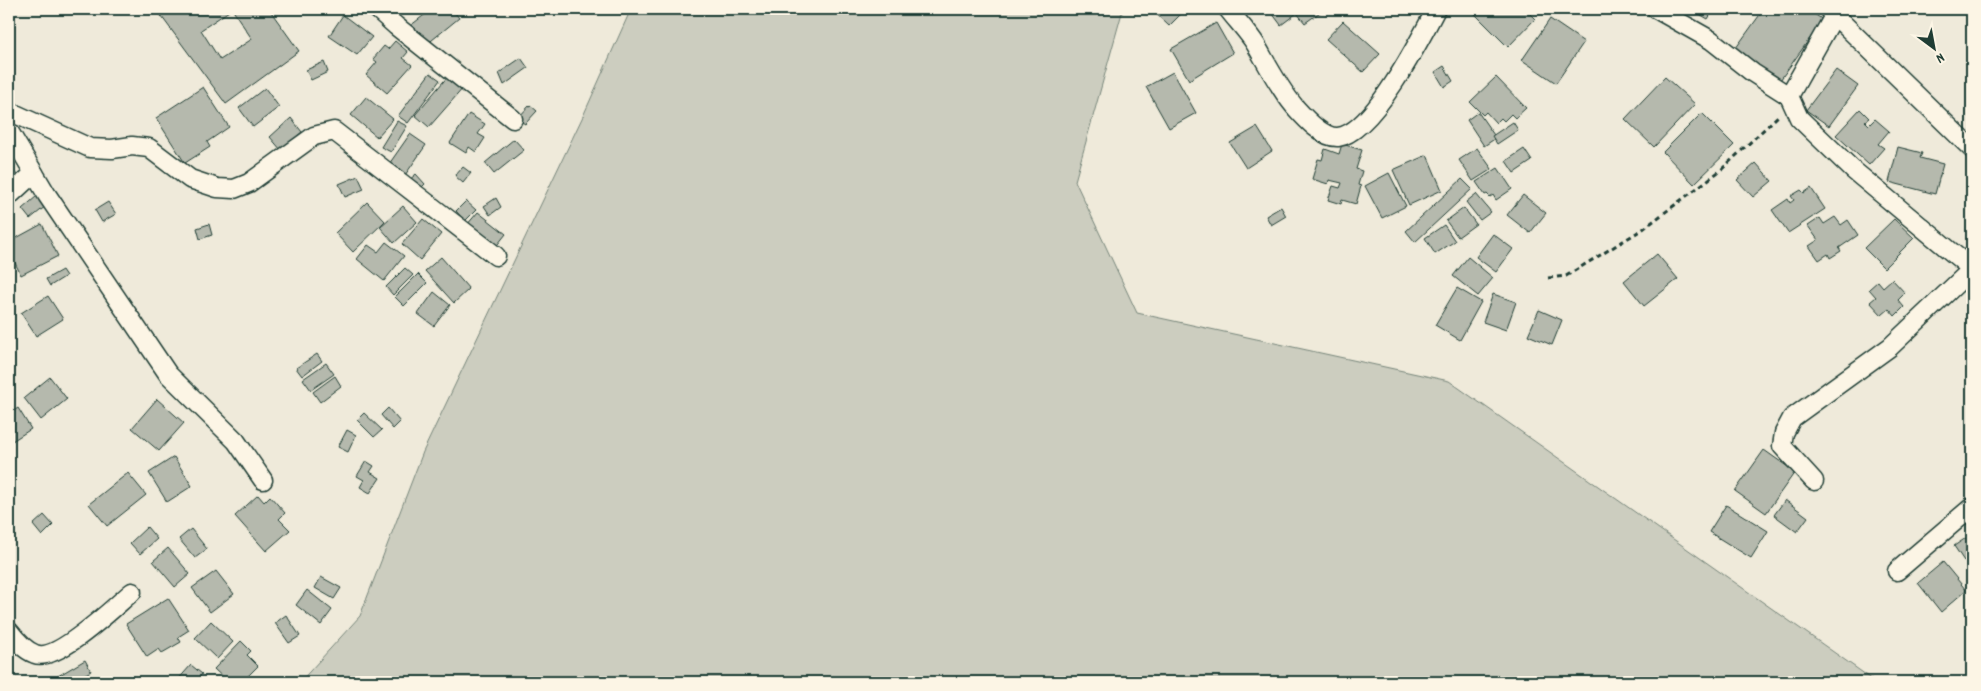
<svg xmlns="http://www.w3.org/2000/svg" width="1981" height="691" font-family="Dekko,sans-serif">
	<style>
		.green { fill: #cccdbf; stroke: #76857a }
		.building { fill: #b5b9ad; stroke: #1f3d34; fill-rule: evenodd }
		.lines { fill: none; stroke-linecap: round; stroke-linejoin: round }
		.minor-casing { stroke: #1f3d34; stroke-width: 21 }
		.path { stroke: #1f3d34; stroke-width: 3; stroke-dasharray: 5 4; stroke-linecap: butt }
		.minor { stroke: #fcf5e5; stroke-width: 18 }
	</style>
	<rect width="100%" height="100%" fill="#efeada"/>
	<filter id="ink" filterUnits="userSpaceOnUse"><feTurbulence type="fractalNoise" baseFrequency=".02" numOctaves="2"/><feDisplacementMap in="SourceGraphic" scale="10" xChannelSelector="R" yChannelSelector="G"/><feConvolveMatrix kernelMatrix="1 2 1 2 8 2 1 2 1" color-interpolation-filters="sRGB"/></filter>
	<g filter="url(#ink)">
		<polygon class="green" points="631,9 1123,9 1075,181 1137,313 1449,381 1876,682 300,682 360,616 423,452 584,114"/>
		<g class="building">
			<path d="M 156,9 L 269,9 L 299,51 L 226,104 ZM 232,9 L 252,39 L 220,60 L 201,30 Z"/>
			<polygon points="432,9 452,9 459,18 426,45 410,26"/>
			<polygon points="1151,9 1186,9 1169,26"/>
			<polygon points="1269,9 1322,9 1323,10 1305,23 1297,13 1281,25"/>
			<polygon points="1470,9 1525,9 1535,19 1508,47"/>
			<polygon points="1698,9 1714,9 1708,19 1696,12"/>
			<polygon points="1764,9 1807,9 1823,20 1778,83 1733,52"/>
			<polygon points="343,15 372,37 357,55 329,36"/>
			<polygon points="1550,19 1584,42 1556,83 1522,60"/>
			<polygon points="1343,21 1380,54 1363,72 1326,39"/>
			<polygon points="1216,23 1233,53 1189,80 1171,49"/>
			<polygon points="395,41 408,52 403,58 412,65 387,93 366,75 377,62 373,59 384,46 388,49"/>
			<polygon points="521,58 528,68 504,85 499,73"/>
			<polygon points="324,62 328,72 311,80 306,70"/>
			<polygon points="1444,66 1453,81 1444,87 1435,72"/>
			<polygon points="1836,70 1858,86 1829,126 1806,110"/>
			<polygon points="1173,72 1196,113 1169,128 1146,87"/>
			<polygon points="430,73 440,80 408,123 398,116"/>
			<polygon points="449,75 464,87 429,127 415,115"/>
			<polygon points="1496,77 1526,108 1515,118 1511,114 1504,121 1501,118 1496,123 1486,112 1483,115 1470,102"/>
			<polygon points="1665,77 1695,104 1654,147 1625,119"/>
			<polygon points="203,87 229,127 207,142 210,147 185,163 156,118"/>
			<polygon points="265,88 279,107 253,127 239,108"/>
			<polygon points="366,97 393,119 377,137 351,115"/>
			<polygon points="530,105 537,111 525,124 517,119"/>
			<polygon points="1860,109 1869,118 1865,121 1869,125 1875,119 1889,131 1878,144 1884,148 1869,165 1836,135"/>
			<polygon points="1478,112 1496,138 1484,146 1467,120"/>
			<polygon points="1702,113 1734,145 1694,184 1663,152"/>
			<polygon points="469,114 485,124 478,134 485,138 476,152 469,147 466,153 450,143"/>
			<polygon points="291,118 302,132 281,150 270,137"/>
			<polygon points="397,121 407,126 391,152 381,147"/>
			<polygon points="1513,122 1518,130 1497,144 1492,136"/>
			<polygon points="1257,127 1272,151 1246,168 1230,143"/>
			<polygon points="410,134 426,145 403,178 387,167"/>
			<polygon points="514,139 524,150 494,174 485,163"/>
			<polygon points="1342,144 1362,150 1356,169 1362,171 1358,185 1361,186 1356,204 1342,200 1341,204 1328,200 1333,186 1340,188 1342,183 1329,180 1328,184 1312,179 1318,159 1322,160 1325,149 1339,154"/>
			<polygon points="1898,147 1922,153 1920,158 1943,164 1935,194 1889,182"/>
			<polygon points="1477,148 1492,169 1473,181 1459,160"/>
			<polygon points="1524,149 1532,161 1514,173 1506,161"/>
			<polygon points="1427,155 1442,190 1409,205 1393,170"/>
			<polygon points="1756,163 1772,181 1753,197 1737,180"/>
			<polygon points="9,166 18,176 9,184"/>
			<polygon points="463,167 471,173 463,183 455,176"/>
			<polygon points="1498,168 1512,189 1496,200 1493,195 1490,197 1487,194 1485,195 1476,182"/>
			<polygon points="1389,173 1406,206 1382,218 1365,186"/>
			<polygon points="416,174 425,184 417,192 407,182"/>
			<polygon points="358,176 364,189 345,197 339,184"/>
			<polygon points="1462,179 1472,189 1415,242 1406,231"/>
			<polygon points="1811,188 1825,209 1788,233 1772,210 1788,199 1790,203 1794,200 1791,196 1801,190 1804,193"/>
			<polygon points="1476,194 1491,212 1480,220 1466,202"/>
			<polygon points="1523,195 1546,213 1530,233 1507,215"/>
			<polygon points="37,196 46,206 30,219 22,209"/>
			<polygon points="496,198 501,207 490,215 484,206"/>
			<polygon points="466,201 476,210 465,221 456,211"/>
			<polygon points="108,202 116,214 102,222 95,210"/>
			<polygon points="367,202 385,221 353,252 335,233"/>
			<polygon points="403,206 417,222 394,243 380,227"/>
			<polygon points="1281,207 1286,216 1271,225 1266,216"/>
			<polygon points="1464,208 1476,224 1458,237 1446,221"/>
			<polygon points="478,212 506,234 494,249 466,226"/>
			<polygon points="1835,217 1841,225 1848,220 1858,235 1839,248 1841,251 1830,258 1828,254 1819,260 1809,246 1818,240 1808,226 1820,218 1824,224"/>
			<polygon points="423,219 441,234 420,260 402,244"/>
			<polygon points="1894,219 1914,238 1884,268 1864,248"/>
			<polygon points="42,224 58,256 21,275 9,251 9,242"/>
			<polygon points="209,224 212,235 200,239 197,228"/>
			<polygon points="1444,225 1455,241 1435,254 1425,238"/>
			<polygon points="1493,234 1513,249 1496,272 1476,257"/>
			<polygon points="386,242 404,256 384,281 357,259 368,245 378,252"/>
			<polygon points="1657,254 1678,279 1644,306 1624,281"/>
			<polygon points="441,257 469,289 454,303 425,271"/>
			<polygon points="1468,257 1493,278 1478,296 1453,276"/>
			<polygon points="405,268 413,275 393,295 386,287"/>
			<polygon points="62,270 66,276 50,286 46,279"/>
			<polygon points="418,274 427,283 404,306 395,297"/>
			<polygon points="1892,279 1905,293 1898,300 1904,307 1895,316 1889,309 1882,315 1870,302 1876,297 1869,289 1878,281 1883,287"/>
			<polygon points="1457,288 1481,302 1460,340 1435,325"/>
			<polygon points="434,292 450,305 434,326 418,314"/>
			<polygon points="1493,294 1516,302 1506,330 1483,322"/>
			<polygon points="48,296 63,319 36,336 21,313"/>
			<polygon points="1539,310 1562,320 1552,345 1528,335"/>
			<polygon points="317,354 322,361 302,376 296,368"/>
			<polygon points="326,363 334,374 311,390 303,379"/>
			<polygon points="335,376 341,386 320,402 313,392"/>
			<polygon points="50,377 67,399 41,420 24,398"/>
			<polygon points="157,399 184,423 159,451 132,428"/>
			<polygon points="18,408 31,429 9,443 9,414"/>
			<polygon points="388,408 400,422 393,429 381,415"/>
			<polygon points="364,413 382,430 374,437 357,420"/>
			<polygon points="347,430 356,435 348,452 338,447"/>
			<polygon points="1764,450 1795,472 1766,513 1735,491"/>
			<polygon points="174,457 192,486 167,502 149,473"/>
			<polygon points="366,461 374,466 370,472 380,478 370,493 360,487 364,480 357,476"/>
			<polygon points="128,473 146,495 107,526 89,504"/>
			<polygon points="258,495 264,502 270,496 285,513 279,519 290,530 266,551 235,516"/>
			<polygon points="1785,500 1808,517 1797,532 1774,515"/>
			<polygon points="1726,505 1768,531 1751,558 1709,532"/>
			<polygon points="44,515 53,525 42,536 33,525"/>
			<polygon points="147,527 157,539 140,554 130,543"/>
			<polygon points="191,529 207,549 195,558 179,539"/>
			<polygon points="1969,536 1972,538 1972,573 1954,546"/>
			<polygon points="168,548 190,574 175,587 153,561"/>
			<polygon points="1943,562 1966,590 1941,612 1918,583"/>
			<polygon points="216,571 234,594 210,612 192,588"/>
			<polygon points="321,577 341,588 334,599 315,588"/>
			<polygon points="307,590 332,610 321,625 296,605"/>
			<polygon points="168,598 189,630 178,637 181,642 162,653 159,649 147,657 126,624"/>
			<polygon points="286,615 300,636 289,643 275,623"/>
			<polygon points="211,621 233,642 217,659 195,638"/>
			<polygon points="241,641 251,651 247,655 258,666 242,682 228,682 214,669"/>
			<polygon points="85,660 91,671 71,682 62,682 58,676"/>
			<polygon points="191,665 202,674 195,682 176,682"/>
		</g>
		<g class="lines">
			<g class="minor-casing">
				<g id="minor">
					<polyline points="377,9 396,26 513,119"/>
					<path d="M 1228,9 C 1237,21 1248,32 1256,45 C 1268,66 1279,88 1295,107 C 1304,117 1322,138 1338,137 C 1372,133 1421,38 1436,9"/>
					<polyline points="1656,9 1711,40 1753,73 1789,96"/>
					<polyline points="1828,9 1972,149"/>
					<polyline points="1834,16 1789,96 1799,118 1853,170 1972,269"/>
					<polyline points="9,111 90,148 112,149 132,146 149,148 190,179 217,188 234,189 249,183 314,136 334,131 496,256"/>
					<polyline points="9,131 47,195 168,374 236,441 263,480"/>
					<polyline points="9,196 34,173"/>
					<polyline points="1814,481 1782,446 1784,433 1792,418 1890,347 1972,269"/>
					<polyline points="1897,571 1972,507"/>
					<path d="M 9,631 C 16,640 24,650 35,654 C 57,663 115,606 132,592"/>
				</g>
			</g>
			<polyline class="path" points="1548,278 1566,276 1643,229 1721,170 1778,116"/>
			<use href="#minor" class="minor"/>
		</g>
	</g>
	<rect width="1981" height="691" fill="none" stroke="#fcf5e5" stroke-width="30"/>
	<rect x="15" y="15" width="1951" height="661" fill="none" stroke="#1f3d34" stroke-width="2" filter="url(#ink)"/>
	<g transform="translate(1934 48) rotate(148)" stroke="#fcf5e5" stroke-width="4" paint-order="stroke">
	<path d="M0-4L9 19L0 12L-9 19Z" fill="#1f3d34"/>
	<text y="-8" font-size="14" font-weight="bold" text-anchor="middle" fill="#1f3d34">N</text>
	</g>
</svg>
